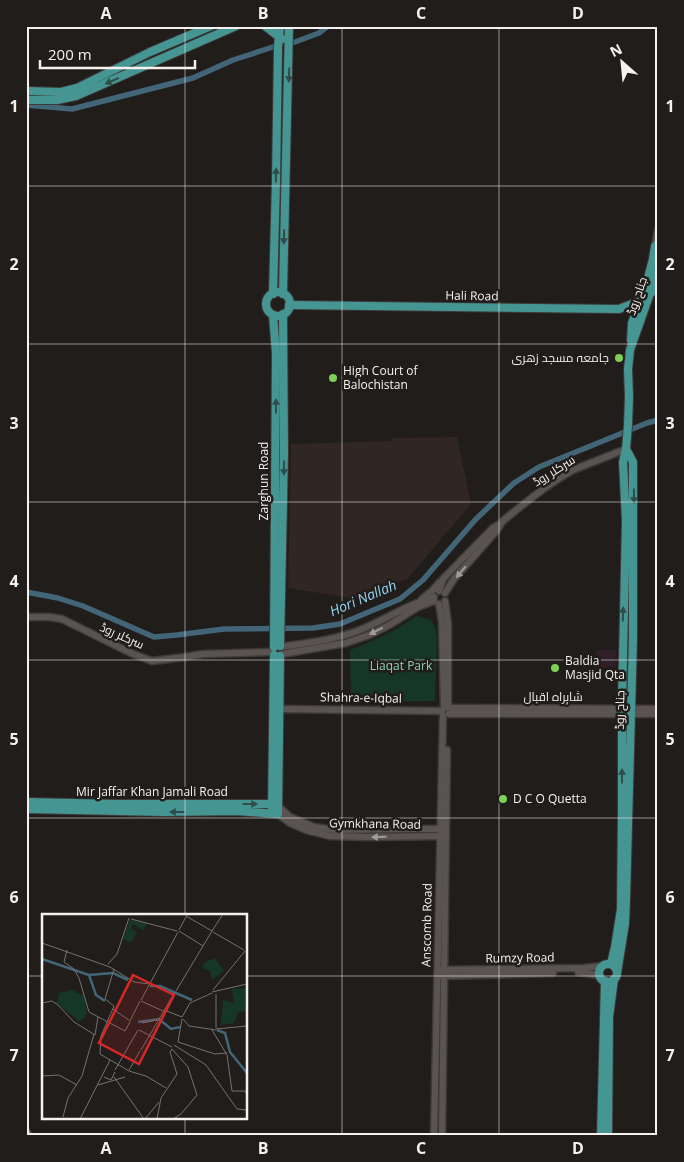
<svg xmlns="http://www.w3.org/2000/svg" width="684" height="1162" font-family="'Open Sans',Cairo,sans-serif">
	<style>
		.commercial { fill: #301f28 }
		.built { fill: #302622 }
		.green { fill: #153628 }
		.lines { fill: none; stroke-linecap: round; stroke-linejoin: round }
		.canal { stroke: #426677; stroke-width: 5.5 }
		.minor-casing { stroke: #3d3a39; stroke-width: 9 }
		.major-casing { stroke: #3d3a39; stroke-width: 10 }
		.minor { stroke: #595452; stroke-width: 6 }
		.major { stroke: #459693; stroke-width: 8 }
		.oneway { fill: #2f4d4b }
		.oneway2 { fill: #9f9b99 }
		.grid { fill: none; stroke: #f4f1f0; stroke-width: 1; stroke-opacity: 0.55 }
		.poi-dot { fill: #7dd154; stroke: #211d1b; stroke-width: 2 }
		.labels { text-anchor: middle; stroke-width: 5; stroke-linejoin: round; paint-order: stroke }
		.street-label { font-size: 12px; fill: #f4f1f0; stroke: #211d1b }
		.poi-label { font-size: 12px; fill: #f4f1f0; stroke: #211d1b; text-anchor: start }
		.park-label { font-size: 12px; fill: #8fd0b2; stroke: #211d1b }
		.water-label { font-size: 14px; font-style: italic; fill: #94d6f5; stroke: #211d1b }
		.inset-river { fill: none; stroke: #426677; stroke-width: 2.5 }
		.inset-road { fill: none; stroke: #757270; stroke-width: 1 }
		.view { fill: #d62828; fill-opacity: 0.15; stroke: #d62828; stroke-width: 2.5 }
		.inset-edge { fill: none; stroke: #f4f1f0; stroke-width: 2.5 }
		.neatline { fill: none; stroke: #f4f1f0; stroke-width: 2 }
		.grid-label { font-size: 16px; text-anchor: middle; font-weight: bold; fill: #f4f1f0 }
	</style>
	<rect width="100%" height="100%" fill="#211d1b"/>
	<polygon class="commercial" points="596,650 616,650 615,667 596,668"/>
	<polygon class="built" points="457,437 471,504 407,579 358,599 288,588 291,444 391,441 393,438"/>
	<path class="green" d="M 417,616 L 431,620 L 435,627 L 437,639 L 435,701 L 351,702 L 350,650 C 375,640 395,631 417,616 Z"/>
	<g class="lines">
		<g class="canal">
			<polyline points="295,42 319,33 328,26"/>
			<polyline points="26,105 72,109 193,78 233,60 273,47"/>
			<polyline points="26,592 58,598 83,606 154,637 177,635 224,629 313,628 340,624 400,599 423,580 476,519 514,483 539,467 647,423 658,420"/>
		</g>
		<g class="minor-casing">
			<g id="minor">
				<polyline points="655,246 658,230"/>
				<path d="M 439,591 L 443,579 L 493,528 L 500,524 L 504,520 C 526,502 548,484 573,470 L 626,449"/>
				<polyline points="445,593 454,579 497,530 500,525"/>
				<polyline points="422,599 432,591 440,582"/>
				<polyline points="445,601 448,623 448,708"/>
				<polyline points="439,604 442,622 444,708"/>
				<polyline points="26,617 49,617 62,619 133,654 152,661 185,657 203,654 272,652"/>
				<path d="M 281,647 C 307,643 335,640 360,630 C 385,620 408,604 434,597"/>
				<polyline points="282,654 346,643 369,635 391,624 418,607 434,601"/>
				<polyline points="448,708 658,709"/>
				<polyline points="279,709 442,711"/>
				<polyline points="449,714 658,714"/>
				<polyline points="278,806 290,817 314,827 334,830 409,829 443,829"/>
				<polyline points="278,814 290,823 306,830 330,836 368,837 444,836"/>
				<polyline points="439,970 584,968 602,966"/>
				<polyline points="578,972 599,975"/>
				<polyline points="440,976 553,973"/>
				<polyline points="434,1136 443,715"/>
				<polyline points="442,1136 447,750"/>
			</g>
		</g>
		<g class="major-casing">
			<g id="major">
				<polyline points="265,26 282,39"/>
				<polyline points="26,91 61,92 77,88 150,52 211,26"/>
				<polyline points="26,100 57,100 76,96 236,26"/>
				<circle cx="278" cy="304" r="12"/>
				<polyline points="273,294 276,181 278,47 280,26"/>
				<polyline points="283,294 289,26"/>
				<polyline points="289,305 619,309 632,304 651,293"/>
				<polyline points="273,315 276,354 274,647"/>
				<polyline points="631,340 632,323 647,282 653,259 655,246 658,244"/>
				<polyline points="280,646 284,453 283,314"/>
				<polyline points="26,802 120,804 272,804 278,806"/>
				<polyline points="26,809 164,812 237,811 278,814 280,656"/>
				<polyline points="272,809 274,655"/>
				<polyline points="611,964 615,947 621,909 622,810 622,702 626,521 623,462 626,449 628,425 629,397 628,369 630,350 647,302 658,269"/>
				<circle cx="608" cy="973" r="9"/>
				<polyline points="617,973 625,923 626,899 633,638 633,462 626,449"/>
				<polyline points="26,1132 28,1136"/>
				<polyline points="601,1136 605,981"/>
				<polyline points="608,1136 609,1017 614,979"/>
			</g>
		</g>
		<use href="#minor" class="minor"/>
		<use href="#major" class="major"/>
	</g>
	<defs><path id="oneway-solid" d="M-6-.8H1V-3.2L6.5 0L1 3.2V.8H-6Z" transform="scale(1.25)"/></defs>
	<g class="oneway">
		<use href="#oneway-solid" transform="translate(289 75) rotate(92)"/>
		<use href="#oneway-solid" transform="translate(112 81) rotate(156)"/>
		<use href="#oneway-solid" transform="translate(276 175) rotate(-89)"/>
		<use href="#oneway-solid" transform="translate(284 237) rotate(91)"/>
		<use href="#oneway-solid" transform="translate(276 406) rotate(-90)"/>
		<use href="#oneway-solid" transform="translate(284 468) rotate(91)"/>
		<use href="#oneway-solid" transform="translate(634 496) rotate(89)"/>
		<use href="#oneway-solid" transform="translate(623 614) rotate(-89)"/>
		<use href="#oneway-solid" transform="translate(622 776) rotate(-90)"/>
		<use href="#oneway-solid" transform="translate(250 804)"/>
		<use href="#oneway-solid" transform="translate(177 812) rotate(180)"/>
	</g>
	<g class="oneway2">
		<use href="#oneway-solid" transform="translate(461 572) rotate(130)"/>
		<use href="#oneway-solid" transform="translate(376 631) rotate(153)"/>
		<use href="#oneway-solid" transform="translate(379 837) rotate(179)"/>
	</g>
	<path class="grid" d="M 185,26 L 185,916M 342,26 L 342,1136M 499,26 L 499,1136M 26,186 L 658,186M 26,344 L 658,344M 26,502 L 658,502M 26,660 L 658,660M 26,818 L 658,818M 26,976 L 44,976M 246,976 L 658,976M 185,1118 L 185,1136"/>
	<g class="poi-dot">
		<circle cx="619" cy="358" r="5"/>
		<circle cx="333" cy="378" r="5"/>
		<circle cx="555" cy="668" r="5"/>
		<circle cx="503" cy="799" r="5"/>
	</g>
	<g class="labels">
		<g class="street-label">
			<text transform="translate(472 296) rotate(1)" y="4">Hali Road</text>
			<text transform="translate(637 296) rotate(-71)" y="4">جناح روڈ</text>
			<text transform="translate(554 471) rotate(-32)" y="4">سرکلر روڈ</text>
			<text transform="translate(264 481) rotate(-90)" y="4">Zarghun Road</text>
			<text transform="translate(122 636) rotate(24)" y="4">سرکلر روڈ</text>
			<text x="553" y="701">شاہراہ اقبال</text>
			<text transform="translate(361 698) rotate(1)" y="4">Shahra-e-Iqbal</text>
			<text transform="translate(620 710) rotate(-89)" y="4">جناح روڈ</text>
			<text x="152" y="796">Mir Jaffar Khan Jamali Road</text>
			<text transform="translate(375 824) rotate(1)" y="4">Gymkhana Road</text>
			<text transform="translate(427 925) rotate(-89)" y="4">Anscomb Road</text>
			<text transform="translate(520 958) rotate(-1)" y="4">Rumzy Road</text>
		</g>
		<g class="poi-label">
			<text x="609" y="362" text-anchor="end">جامعہ مسجد زھری</text>
			<text x="343" y="375">High Court of<tspan x="343" dy="14">Balochistan</tspan></text>
			<text x="565" y="665">Baldia<tspan x="565" dy="14">Masjid Qta</tspan></text>
			<text x="513" y="803">D C O Quetta</text>
		</g>
		<g class="park-label">
			<text x="401" y="670">Liaqat Park</text>
		</g>
		<g class="water-label">
			<text transform="translate(363 598) rotate(-23)" y="5">Hori Nallah</text>
		</g>
	</g>
	<g transform="translate(42 914)">
		<rect width="205" height="205" fill="#211d1b"/>
		<path d="M 88,6 L 105,9 L 102,17 L 91,10 L 89,15 L 95,18 L 89,29 L 81,25 ZM 173,44 L 182,57 L 170,66 L 168,57 L 160,54 L 163,48 ZM 205,74 L 204,97 L 196,98 L 192,109 L 179,111 L 181,86 L 192,89 L 190,75 ZM 30,76 L 42,82 L 45,98 L 43,104 L 37,107 L 13,88 L 16,87 L 17,79 Z" fill="#153628"/>
		<path class="inset-river" d="M 0,45 L 47,61 L 54,81 L 63,87M 47,61 L 71,59 L 86,66M 108,72 L 118,72 L 150,86M 96,108 L 117,105 L 129,115 L 138,113M 175,116 L 183,119 L 188,138 L 205,159"/>
		<path class="inset-road" d="M 144,2 L 170,17M 89,5 L 135,17M 137,16 L 145,1M 137,17 L 161,32M 170,17 L 181,0M 171,18 L 202,36M 0,29 L 68,53 L 92,68 L 108,70M 25,36 L 22,48 L 32,55 L 37,64 L 47,98 L 83,117 L 88,108M 66,50 L 75,40 L 87,4M 72,55 L 63,85 L 72,92 L 59,122 L 58,140 L 87,157M 171,76 L 203,37M 134,77 L 170,17M 170,78 L 205,70M 99,86 L 136,18M 99,87 L 121,97M 0,89 L 10,87 L 16,91 L 32,108 L 53,121M 71,95 L 88,107M 123,95 L 133,78M 122,96 L 140,103M 140,103 L 148,89 L 170,79M 141,105 L 147,112 L 174,116M 88,107 L 98,87M 100,109 L 115,106M 174,114 L 174,80M 174,115 L 205,112M 97,116 L 130,133M 170,116 L 185,141 L 190,177 L 203,177 L 205,181M 53,121 L 56,103M 136,128 L 173,140 L 185,139M 136,128 L 140,105M 132,131 L 164,151 L 195,195 L 205,196M 130,135 L 146,153 L 155,181 L 139,200 L 131,205M 99,136 L 123,95M 73,156 L 96,116M 87,156 L 98,137M 87,157 L 104,162M 0,162 L 17,161 L 35,171M 104,162 L 124,174M 62,163 L 69,166 L 73,158M 72,163 L 102,205M 56,171 L 83,163M 21,203 L 26,184 L 40,162 L 52,120M 38,205 L 68,146M 103,205 L 117,188M 115,205 L 119,184 L 135,160 L 128,138 L 130,135"/>
		<path class="view" d="M 91,61 L 132,81 L 97,150 L 57,129 Z"/>
		<rect width="205" height="205" class="inset-edge"/>
	</g>
	<rect width="684" height="1162" fill="none" stroke="#211d1b" stroke-width="55"/>
	<g transform="translate(622 62) rotate(333)" stroke="#211d1b" stroke-width="4" paint-order="stroke">
	<path d="M0-4L9 19L0 12L-9 19Z" fill="#f4f1f0"/>
	<text y="-8" font-size="14" font-weight="bold" text-anchor="middle" fill="#f4f1f0">N</text>
	</g>
	<path d="M40 60v8h155v-8" fill="none" stroke="#f4f1f0" stroke-width="2.5"/>
	<text x="48" y="60" font-size="15" fill="#f4f1f0" stroke="#211d1b" stroke-width="4" paint-order="stroke">200 m</text>
	<rect x="28" y="28" width="628" height="1106" class="neatline"/>
	<g class="grid-label">
		<text x="106" y="19">A</text>
		<text x="263" y="19">B</text>
		<text x="421" y="19">C</text>
		<text x="578" y="19">D</text>
		<text x="14" y="112">1</text>
		<text x="670" y="112">1</text>
		<text x="14" y="270">2</text>
		<text x="670" y="270">2</text>
		<text x="14" y="429">3</text>
		<text x="670" y="429">3</text>
		<text x="14" y="587">4</text>
		<text x="670" y="587">4</text>
		<text x="14" y="745">5</text>
		<text x="670" y="745">5</text>
		<text x="14" y="903">6</text>
		<text x="670" y="903">6</text>
		<text x="14" y="1061">7</text>
		<text x="670" y="1061">7</text>
		<text x="106" y="1154">A</text>
		<text x="263" y="1154">B</text>
		<text x="421" y="1154">C</text>
		<text x="578" y="1154">D</text>
	</g>
</svg>
